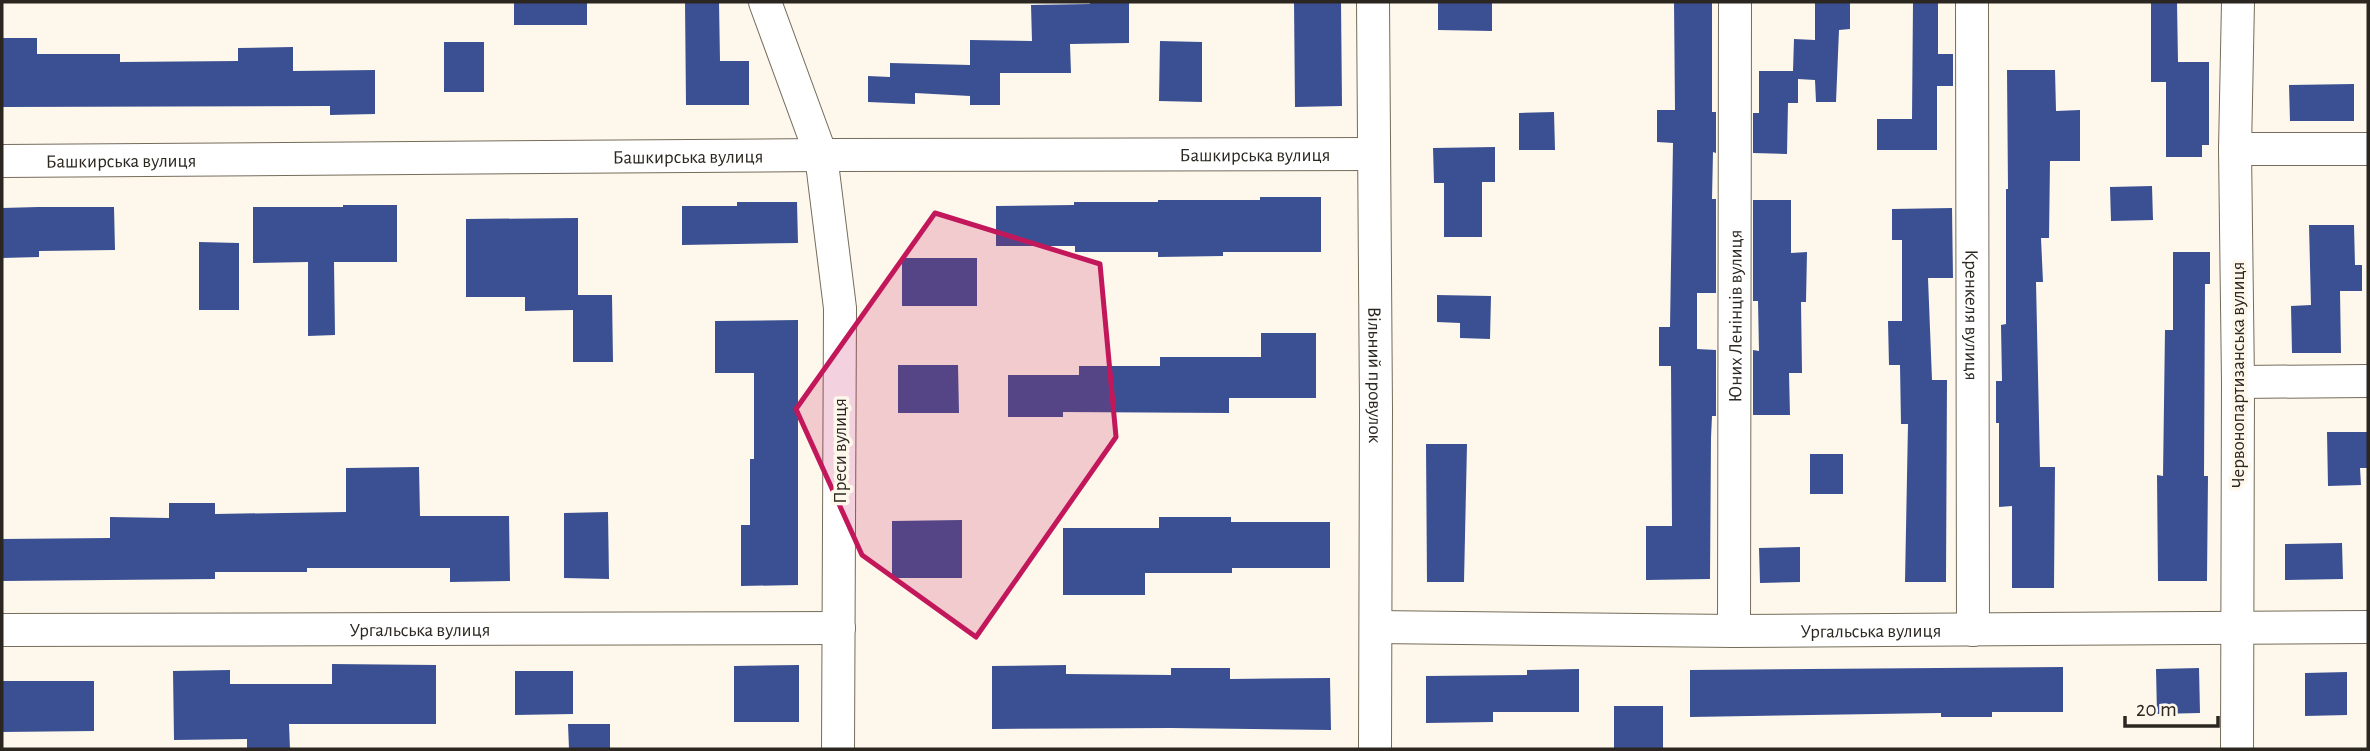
<svg xmlns="http://www.w3.org/2000/svg" width="2370" height="751" font-family="'Alegreya Sans',sans-serif">
	<style>
		.building { fill: #3a5093 }
		.lines { fill: none; stroke-linecap: round; stroke-linejoin: round }
		.minor-casing { stroke: #756c5b; stroke-width: 34 }
		.minor { stroke: #fff; stroke-width: 32 }
		.marked { fill: #c2185b; fill-opacity: 0.2; stroke: #c2185b; stroke-width: 5; stroke-linejoin: round }
		.labels { text-anchor: middle; stroke-width: 7; stroke-linejoin: round; paint-order: stroke }
		.street-label { font-size: 19px; fill: #2b2720; stroke: #fef8ec }
	</style>
	<rect width="100%" height="100%" fill="#fef8ec"/>
	<g class="building">
		<rect x="514" y="2" width="73" height="23"/>
		<polygon points="685,2 719,2 720,61 749,61 749,105 686,105"/>
		<polygon points="1090,2 1129,2 1129,43 1070,44 1071,73 1000,73 1000,105 970,105 970,96 915,93 915,104 868,102 868,76 890,77 890,63 970,65 970,40 1032,41 1031,5 1090,4"/>
		<polygon points="1294,2 1341,2 1342,106 1295,107"/>
		<polygon points="1438,2 1492,2 1492,31 1438,30"/>
		<polygon points="1674,2 1712,2 1712,112 1716,112 1716,153 1713,152 1712,199 1716,199 1716,293 1697,293 1697,349 1716,350 1716,416 1712,416 1711,438 1710,579 1646,580 1646,526 1672,526 1671,366 1659,366 1659,327 1670,327 1673,143 1657,142 1657,110 1675,110"/>
		<polygon points="1815,2 1850,2 1850,29 1839,30 1836,102 1816,102 1815,80 1798,79 1798,103 1788,103 1787,154 1753,153 1753,113 1759,113 1759,71 1793,71 1794,39 1815,40"/>
		<polygon points="1913,2 1938,2 1938,54 1953,54 1953,86 1937,86 1937,150 1877,150 1877,119 1912,119"/>
		<polygon points="2151,2 2177,2 2178,62 2209,62 2209,145 2202,145 2202,157 2166,157 2166,82 2151,82"/>
		<polygon points="2,38 37,38 37,54 120,54 120,62 238,61 238,48 293,47 293,71 375,70 375,114 330,115 330,106 2,107"/>
		<polygon points="1160,41 1202,42 1202,102 1159,101"/>
		<rect x="444" y="42" width="40" height="50"/>
		<polygon points="2007,70 2055,70 2056,111 2080,110 2080,161 2050,161 2049,238 2041,238 2043,282 2036,282 2040,467 2055,467 2054,588 2012,588 2012,506 1999,507 1999,423 1996,423 1996,381 2002,381 2001,325 2006,324 2006,189 2008,189"/>
		<polygon points="2354,84 2354,121 2290,121 2289,85"/>
		<polygon points="1554,112 1555,150 1519,150 1519,113"/>
		<polygon points="1495,147 1495,182 1482,182 1482,237 1444,237 1444,183 1434,183 1433,148"/>
		<polygon points="2152,186 2153,220 2111,221 2110,187"/>
		<polygon points="1260,197 1321,197 1321,252 1223,252 1223,256 1158,257 1158,252 1075,252 1075,246 996,246 996,206 1074,205 1074,202 1158,202 1158,200 1260,200"/>
		<polygon points="1753,200 1791,200 1791,253 1807,252 1806,302 1801,302 1802,373 1789,373 1790,415 1753,415 1753,350 1759,351 1758,301 1753,301"/>
		<polygon points="737,202 797,202 798,243 682,245 682,206 737,206"/>
		<polygon points="343,205 397,205 397,262 334,262 335,335 308,336 308,262 253,263 253,207 343,207"/>
		<polygon points="38,207 114,207 115,250 39,251 39,257 2,258 2,208"/>
		<polygon points="1952,208 1953,278 1928,278 1932,380 1947,380 1946,582 1905,582 1908,424 1901,424 1900,365 1889,365 1888,321 1902,321 1902,240 1892,240 1892,209"/>
		<polygon points="578,218 578,295 612,295 613,362 573,362 573,310 525,311 525,297 466,297 466,219"/>
		<polygon points="2309,225 2354,225 2355,265 2362,265 2362,291 2340,291 2341,353 2292,353 2291,306 2311,305"/>
		<polygon points="199,242 239,243 239,310 199,310"/>
		<polygon points="2173,252 2210,252 2210,284 2205,284 2204,476 2208,476 2207,581 2158,581 2157,475 2163,476 2165,330 2173,330"/>
		<rect x="902" y="258" width="75" height="48"/>
		<polygon points="1437,295 1491,296 1490,339 1460,338 1460,323 1437,322"/>
		<polygon points="798,320 798,585 741,586 741,525 750,525 750,459 754,459 754,373 715,373 715,321"/>
		<polygon points="1261,333 1316,333 1316,398 1229,398 1229,413 1063,412 1063,417 1008,417 1008,375 1079,375 1079,366 1160,366 1160,357 1261,357"/>
		<polygon points="898,365 958,365 959,413 898,413"/>
		<polygon points="2327,432 2368,432 2368,468 2360,468 2361,485 2328,486"/>
		<polygon points="1426,444 1467,444 1464,582 1427,582"/>
		<rect x="1810" y="454" width="33" height="40"/>
		<polygon points="419,467 420,516 509,516 510,581 450,582 450,568 307,568 307,572 215,572 215,579 2,581 2,539 110,538 110,517 169,518 169,503 215,503 215,514 346,512 346,468"/>
		<polygon points="608,512 609,579 564,578 564,513"/>
		<polygon points="1159,517 1231,517 1231,522 1330,522 1330,568 1232,568 1232,573 1145,573 1145,595 1063,595 1063,528 1159,528"/>
		<polygon points="962,520 962,578 892,578 892,521"/>
		<polygon points="2342,543 2343,579 2285,580 2285,544"/>
		<polygon points="1800,547 1800,582 1760,583 1759,548"/>
		<polygon points="332,664 436,665 436,724 289,724 290,749 247,749 247,739 174,740 173,671 230,670 230,684 332,684"/>
		<polygon points="799,665 799,722 734,722 734,666"/>
		<polygon points="1066,665 1066,674 1171,675 1171,668 1230,668 1230,679 1330,678 1331,730 1171,728 992,729 992,666"/>
		<polygon points="2063,667 2063,712 1992,712 1992,717 1941,717 1941,713 1690,717 1690,670"/>
		<polygon points="2199,668 2200,713 2157,714 2156,669"/>
		<polygon points="1579,669 1579,712 1493,712 1493,722 1426,723 1426,676 1527,675 1527,670"/>
		<polygon points="515,671 573,671 573,714 515,715"/>
		<polygon points="2347,672 2347,715 2305,716 2305,673"/>
		<polygon points="2,681 94,681 94,731 2,732"/>
		<rect x="1614" y="706" width="49" height="43"/>
		<polygon points="568,724 610,724 610,749 569,749"/>
	</g>
	<g class="lines">
		<g class="minor-casing">
			<g id="minor">
				<polyline points="765,2 821,155 840,308 838,749"/>
				<path id="s1" d="M 1373,2 L 1376,410 L 1375,749"/>
				<path id="s2" d="M 1972,2 L 1973,630"/>
				<polyline points="2235,149 2368,149"/>
				<path id="s3" d="M 2,161 L 821,155 L 1374,154"/>
				<polyline points="2238,382 2368,381"/>
				<path id="s4" d="M 1376,627 L 1734,631 L 2368,627"/>
				<path id="s5" d="M 2,630 L 839,628"/>
				<path id="s6" d="M 1734,631 L 1735,2"/>
				<polyline points="2237,749 2238,382 2235,149 2238,2"/>
			</g>
		</g>
		<use href="#minor" class="minor"/>
	</g>
	<path class="marked" d="M 935,213 L 1100,264 L 1116,437 L 976,637 L 862,555 L 796,409 Z"/>
	<g class="labels">
		<g class="street-label">
			<text dy="7" stroke="none"><textPath href="#s3" startOffset="1253">Башкирська вулиця</textPath></text>
			<text dy="7" stroke="none"><textPath href="#s3" startOffset="686">Башкирська вулиця</textPath></text>
			<text dy="7" stroke="none"><textPath href="#s3" startOffset="119">Башкирська вулиця</textPath></text>
			<text dy="7" stroke="none"><textPath href="#s2" startOffset="313">Кренкеля вулиця</textPath></text>
			<text dy="7" stroke="none"><textPath href="#s6" startOffset="315">Юних Ленінців вулиця</textPath></text>
			<text dy="7" stroke="none"><textPath href="#s1" startOffset="373">Вільний провулок</textPath></text>
			<text transform="translate(2237 375) rotate(-90)" y="7">Червонопартизанська вулиця</text>
			<text transform="translate(839 451) rotate(-90)" y="7">Преси вулиця</text>
			<text dy="7" stroke="none"><textPath href="#s5" startOffset="418">Ургальська вулиця</textPath></text>
			<text dy="7" stroke="none"><textPath href="#s4" startOffset="495">Ургальська вулиця</textPath></text>
		</g>
	</g>
	<rect width="2370" height="751" fill="none" stroke="#2b2720" stroke-width="7"/>
	<path d="M2125 716v10h93v-10" fill="none" stroke="#2b2720" stroke-width="3.5"/>
	<text x="2136" y="716" font-size="21" fill="#2b2720" stroke="#fef8ec" stroke-width="5" paint-order="stroke">20 m</text>
</svg>
